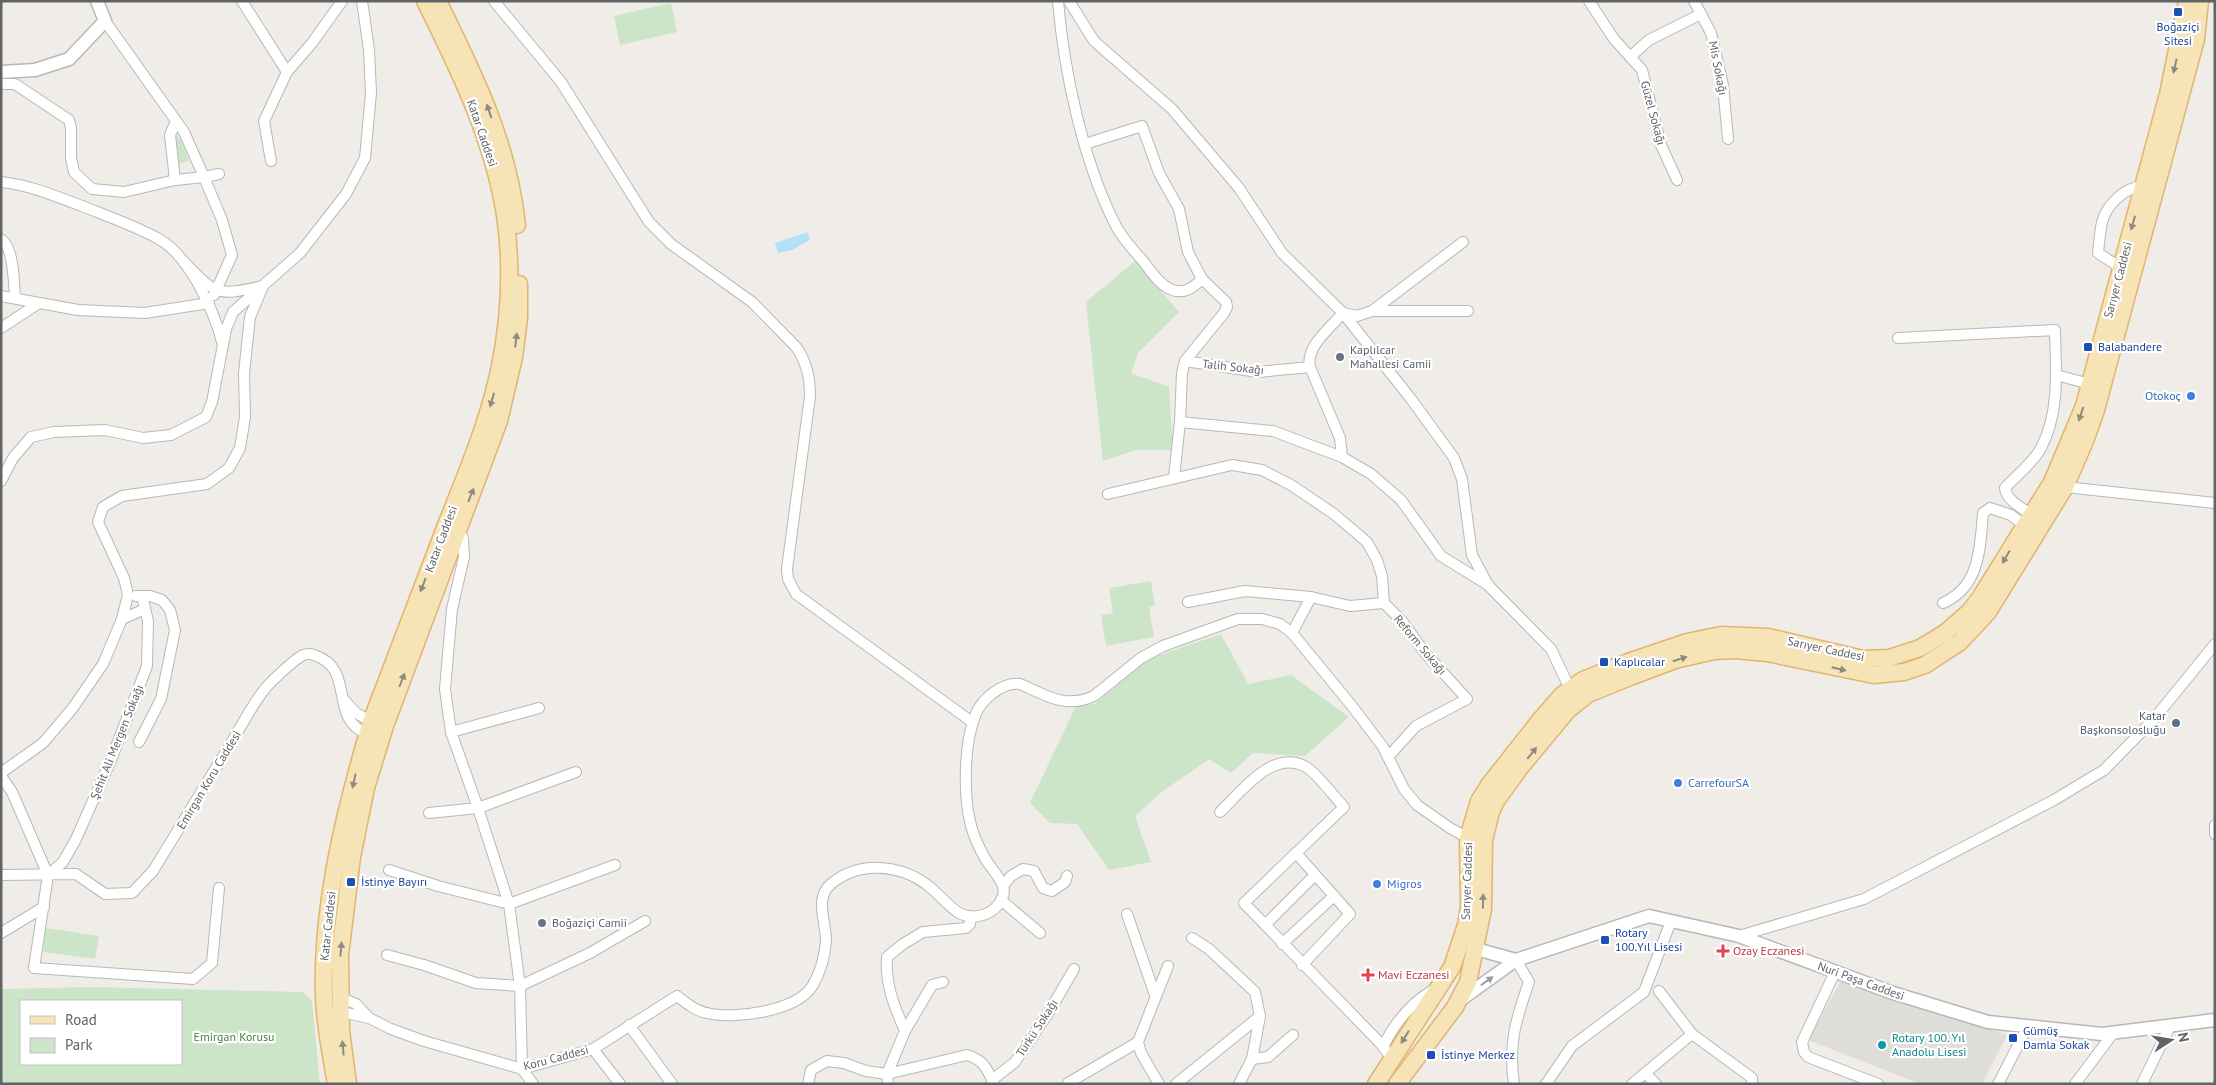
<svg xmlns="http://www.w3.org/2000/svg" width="2216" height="1085" font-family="'PT Sans',sans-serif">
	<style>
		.education { fill: #dfddd7 }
		.green { fill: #cce4c8; fill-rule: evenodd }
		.water { fill: #b2e1f6 }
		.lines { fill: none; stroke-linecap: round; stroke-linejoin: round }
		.minor-casing { stroke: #b5b8bb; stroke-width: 12 }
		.tertiary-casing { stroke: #b5b8bb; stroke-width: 15 }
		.primary-casing { stroke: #e2b46f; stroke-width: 19 }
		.minor { stroke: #fff; stroke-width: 10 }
		.tertiary { stroke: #fff; stroke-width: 12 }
		.primary { stroke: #f6e4b7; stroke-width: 16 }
		.oneway { fill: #8d8a7f }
		.oneway2 { fill: #989a9c }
		.transit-dot { fill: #1a4fb4; stroke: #fff; stroke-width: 2 }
		.worship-dot { fill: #6b7280; stroke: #fff; stroke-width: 2 }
		.shop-dot { fill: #3f7fe0; stroke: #fff; stroke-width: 2 }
		.service-dot { fill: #5c6f8a; stroke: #fff; stroke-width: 2 }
		.health-dot { fill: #e0444e; stroke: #fff; stroke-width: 2 }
		.culture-dot { fill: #0f9aa8; stroke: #fff; stroke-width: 2 }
		.labels { text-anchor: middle; stroke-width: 4.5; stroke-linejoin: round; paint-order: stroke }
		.transit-label { font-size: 12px; fill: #164399; stroke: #fff; text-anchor: start }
		.street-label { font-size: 12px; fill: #606467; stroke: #fff }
		.worship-label { font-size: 12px; fill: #5b616d; stroke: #fff; text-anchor: start }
		.shop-label { font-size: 12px; fill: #366cbe; stroke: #fff; text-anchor: start }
		.service-label { font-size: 12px; fill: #4e5e75; stroke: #fff; text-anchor: end }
		.health-label { font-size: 12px; fill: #be3a42; stroke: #fff; text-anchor: start }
		.park-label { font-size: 12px; fill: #468441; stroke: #fff }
		.culture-label { font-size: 12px; fill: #0d838f; stroke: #fff; text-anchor: start }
	</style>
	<rect width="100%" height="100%" fill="#f0ede8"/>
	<polygon class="education" points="1842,979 2007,1035 1982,1084 1920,1084 1808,1040"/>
	<g class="green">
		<polygon points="671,3 677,32 620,45 614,16"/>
		<polygon points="176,134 181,141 189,161 177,164 174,144"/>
		<polygon points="1135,261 1179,312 1138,353 1131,373 1169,387 1173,450 1136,450 1103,461 1086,302"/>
		<polygon points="1151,581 1155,606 1149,607 1154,637 1106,646 1101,615 1113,613 1109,588"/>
		<polygon points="1221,634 1248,684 1291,675 1349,717 1305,756 1253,753 1231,773 1209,759 1162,792 1135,816 1151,862 1109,870 1077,824 1050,823 1030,803 1076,706 1095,704 1148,659"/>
		<polygon points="46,928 99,936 95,959 43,952"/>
		<path d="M 91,987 L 302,992 L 312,1001 L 320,1084 L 1,1084 L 1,989 ZM 181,1001 L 181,1064 L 21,1064 L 21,1001 Z"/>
	</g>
	<polygon class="water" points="808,232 810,240 792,250 778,253 775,243"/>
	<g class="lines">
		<g class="minor-casing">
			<g id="minor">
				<polyline points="242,1 287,72 264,121 271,161"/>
				<path d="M 494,1 L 561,82 L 649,222 L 671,244 L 752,302 L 797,348 C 807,364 810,378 810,396 L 787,569 L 788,579 L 796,594 L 972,722"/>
				<path d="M 1058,1 C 1064,73 1084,165 1117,228 C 1124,240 1134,251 1143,261 C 1153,274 1167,297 1187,290 C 1192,288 1198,283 1202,279 L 1226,302 L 1227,307 L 1224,313 L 1185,361 L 1182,373 L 1180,422 L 1174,477"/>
				<polyline points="1069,1 1094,41 1172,109 1239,188 1282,253 1343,313 1411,399 1454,458 1462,479 1472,555 1488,585 1551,649 1570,689"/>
				<polyline points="1589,1 1614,39 1642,70 1661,145 1677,180"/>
				<polyline points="1694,1 1711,33 1723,85 1728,139"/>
				<polyline points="105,21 184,132 204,177 175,180 170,135 176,121"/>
				<polyline points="1630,57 1649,40 1701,14"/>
				<polyline points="287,72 312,43 342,1"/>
				<polyline points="1,84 15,84 69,120 71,128 71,158 74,172 92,189 124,192 175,180"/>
				<polyline points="1085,144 1142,126 1159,173 1179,209 1188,252 1202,279"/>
				<path d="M 1,182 C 30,185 55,196 82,206 C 107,216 135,226 159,239 C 189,256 214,310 222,342"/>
				<path d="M 1,239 C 14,247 14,284 15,298"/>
				<path d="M 2121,268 L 2098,253 C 2099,243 2100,232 2102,222 C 2107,204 2125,187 2144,186"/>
				<polyline points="214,295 232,255 222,220 204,177 219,174"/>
				<polyline points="1,296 78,310 145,313 209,303"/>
				<polyline points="1372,311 1468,311"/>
				<polyline points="1,328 39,303"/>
				<path d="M 1898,338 L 2055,330 C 2056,369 2060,412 2041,448 C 2032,464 2017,475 2005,488 C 2006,500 2022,508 2032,515"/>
				<polyline points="1185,361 1258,372 1310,367"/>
				<polyline points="2056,375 2090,384"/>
				<polyline points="1180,422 1273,431 1342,457 1371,474 1401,500 1441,556 1488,585"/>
				<path d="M 1342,457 L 1340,438 L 1310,367 C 1305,347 1331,327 1343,313 L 1357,316 L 1372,311 L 1463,242"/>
				<polyline points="1,481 13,458 31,437 54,432 105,430 143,438 171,435 206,417 212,402 226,329 233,312 300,253 346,194 365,158 371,93 369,50 362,1"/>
				<polyline points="2065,487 2215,503"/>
				<polyline points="1108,494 1232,465 1262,470 1291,485 1334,514 1367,542 1377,560 1382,576 1384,603"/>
				<polyline points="458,527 463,539 464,557 452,609 445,689 451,732 478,808 509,904 520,986 522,1069 533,1084"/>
				<polyline points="136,596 150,596 162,600 170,610 175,630 161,699 139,742"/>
				<polyline points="1188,602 1245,591 1311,597"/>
				<path d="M 1943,603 C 1980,587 1980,548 1983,513 L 1990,508 L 2011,515 L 2025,526"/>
				<polyline points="122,619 145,609"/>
				<polyline points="1292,633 1311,597 1350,606 1384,603 1402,621 1425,653 1467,699 1416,726 1388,757"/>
				<polyline points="344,700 355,712 371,722"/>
				<polyline points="451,732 539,708"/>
				<path d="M 1,773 L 43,743 L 72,709 L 103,664 L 122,619 L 128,595 L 124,578 L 98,522 L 103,507 L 122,496 L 207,484 L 229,468 L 240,448 L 245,417 L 244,373 L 250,317 L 263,286 C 217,296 217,296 184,262"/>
				<polyline points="1,776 12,792 48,875 34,968 193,979 212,963 219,888"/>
				<path d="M 1220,812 C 1241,792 1273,748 1306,767 C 1316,772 1335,798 1344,807 L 1244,903 L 1381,1044 L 1392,1059"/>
				<polyline points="429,813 478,808 576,772"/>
				<polyline points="2215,825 2215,834"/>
				<polyline points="1296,853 1350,914 1302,965"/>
				<polyline points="389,870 438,886 509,904 615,865"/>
				<path d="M 1,875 L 76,874 L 105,894 L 132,893 L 153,871 C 178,830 203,789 228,748 C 240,729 250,708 264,690 C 269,683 293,661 300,657 C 303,654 311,653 314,655 C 357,669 327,717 367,734"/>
				<polyline points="48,875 63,862 76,839 111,760 147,666 148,621 142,596"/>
				<polyline points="1003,886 1011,876 1023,869 1034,871 1043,888 1052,891 1065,882 1067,876"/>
				<polyline points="1001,900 1040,933"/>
				<polyline points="1127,914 1155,995"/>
				<polyline points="1265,925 1315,875"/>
				<polyline points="1,933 44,907"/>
				<polyline points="1739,936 1864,899 2054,800 2104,770 2154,719 2215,644"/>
				<polyline points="1192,938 1209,949 1255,992 1260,1016 1252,1059 1239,1084"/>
				<polyline points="1282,944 1334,896"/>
				<polyline points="387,955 424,965 476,983 520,986 590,953 645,921"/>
				<polyline points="1835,972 1802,1042 1804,1052 1808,1057 1878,1084"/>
				<polyline points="1659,991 1692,1034"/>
				<polyline points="340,997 356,1004 369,1018"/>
				<path d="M 341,1012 L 369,1018 L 391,1029 L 424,1041 L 522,1069 L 593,1049 L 677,996 C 686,1003 696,1011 707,1013 C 734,1020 798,1011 813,985 C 821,971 825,956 826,940 C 826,922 814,898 831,884 C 859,861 898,864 926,884 C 938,893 947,905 959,913 C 972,920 989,916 998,905 C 1011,889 999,879 991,867 C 984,859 980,849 976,840 C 962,808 963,748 975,716 C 980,701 1002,681 1020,684 C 1026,686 1032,690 1038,692 C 1058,702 1074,705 1094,696 L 1141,658 L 1163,646 L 1238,619 L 1262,619 L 1280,624 L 1292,633 L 1352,706 L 1383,747 L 1404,789 L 1417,805 L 1450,828 L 1468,838"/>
				<polyline points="629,1025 672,1084"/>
				<polyline points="905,1031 932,985 943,982"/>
				<path d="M 1383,1047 C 1394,1024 1411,1003 1433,990"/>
				<polyline points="593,1049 620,1084"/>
				<polyline points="1252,1059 1268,1057 1293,1035"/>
				<polyline points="1645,1073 1656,1084"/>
				<polyline points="992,1080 1015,1062 1049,1012 1074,969"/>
				<polyline points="1068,1083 1138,1042"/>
				<path d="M 808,1084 L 811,1070 L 827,1061 L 844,1063 L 866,1071 L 887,1074 L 967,1055 C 984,1060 987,1069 994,1084"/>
				<path d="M 888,1084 L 887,1074 L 905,1031 C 894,1006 885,984 887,957 L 903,944 L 923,932 L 966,928 L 970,924 L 971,916"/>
				<polyline points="1159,1084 1141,1053 1138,1042 1168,966"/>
				<polyline points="1176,1084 1260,1016"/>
				<path d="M 1514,1084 C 1508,1044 1516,1019 1529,982 L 1516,960"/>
				<polyline points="1546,1084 1572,1046 1644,992 1671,921"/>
				<polyline points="1632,1084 1692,1034 1752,1078 1752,1084"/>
				<polyline points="1998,1084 2028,1026"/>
				<polyline points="2075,1084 2114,1032"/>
				<polyline points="2142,1084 2170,1026"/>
			</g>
		</g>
		<g class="tertiary-casing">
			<g id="tertiary">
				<polyline points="1,72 35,70 69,59 105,21 97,1"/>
				<polyline points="1476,949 1516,960"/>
				<polyline points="1459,1001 1516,960 1649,916 1739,936 1893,993 1988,1022 2102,1034 2215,1020"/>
			</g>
		</g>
		<g class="primary-casing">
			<g id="primary">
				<path d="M 438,1 C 474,75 508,141 517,225"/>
				<path d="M 336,1084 C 331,1055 325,1026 324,997 C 321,905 345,810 371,722 C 395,659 419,596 443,533 C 457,496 473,460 485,422 C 507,357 515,283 505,215 C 493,138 459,70 425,1"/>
				<polyline points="348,1084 341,1031 340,955 352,857 366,788 385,726 499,421 514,357 519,318 519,284"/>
				<polyline points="1376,1084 1452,967 1466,925 1469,908 1468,838 1479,801 1489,785 1541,719 1562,695 1583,680 1628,662 1687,642 1721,635 1768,637 1863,659 1889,658 1920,648 1945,633 1969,612 1980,598 2052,482 2084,406 2168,94 2187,1"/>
				<polyline points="1397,1084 1455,1007 1468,982 1483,909 1484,840 1491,812 1496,801 1519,769 1568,710 1588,694 1630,677 1675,660 1714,651 1735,650 1767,653 1874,675 1904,672 1925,665 1960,642 1988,612 2065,487 2085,441 2096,410 2196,39 2200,1"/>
			</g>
		</g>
		<use href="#minor" class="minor"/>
		<use href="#tertiary" class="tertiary"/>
		<use href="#primary" class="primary"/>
	</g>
	<defs><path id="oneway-solid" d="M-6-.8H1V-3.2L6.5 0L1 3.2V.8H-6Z" transform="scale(1.25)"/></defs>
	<g class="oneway">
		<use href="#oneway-solid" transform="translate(2175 66) rotate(103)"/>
		<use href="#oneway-solid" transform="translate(489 111) rotate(-109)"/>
		<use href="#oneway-solid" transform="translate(2133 223) rotate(106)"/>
		<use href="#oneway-solid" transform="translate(516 340) rotate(-83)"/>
		<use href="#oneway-solid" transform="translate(492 400) rotate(106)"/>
		<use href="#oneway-solid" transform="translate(2081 414) rotate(109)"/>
		<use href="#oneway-solid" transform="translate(471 495) rotate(-68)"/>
		<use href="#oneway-solid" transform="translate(2006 557) rotate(121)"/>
		<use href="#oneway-solid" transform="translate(423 585) rotate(111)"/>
		<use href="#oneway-solid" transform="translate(1680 659) rotate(-18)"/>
		<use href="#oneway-solid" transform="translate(1839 669) rotate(13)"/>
		<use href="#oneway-solid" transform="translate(402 680) rotate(-69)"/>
		<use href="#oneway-solid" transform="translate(1532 753) rotate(-51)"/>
		<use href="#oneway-solid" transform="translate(354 781) rotate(102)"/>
		<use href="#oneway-solid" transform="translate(1483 901) rotate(-89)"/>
		<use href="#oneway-solid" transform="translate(341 949) rotate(-85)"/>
		<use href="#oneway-solid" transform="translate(1405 1037) rotate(122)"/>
		<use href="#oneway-solid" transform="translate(343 1048) rotate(-95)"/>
	</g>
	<use class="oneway2" href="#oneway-solid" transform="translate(1487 981) rotate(-35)"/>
	<g class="transit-dot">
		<rect x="2173" y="7" width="10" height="10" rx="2.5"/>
		<rect x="2083" y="342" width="10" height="10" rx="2.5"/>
		<rect x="1599" y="657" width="10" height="10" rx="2.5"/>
		<rect x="346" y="877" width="10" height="10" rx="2.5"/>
		<rect x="1600" y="935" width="10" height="10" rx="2.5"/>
		<rect x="2008" y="1033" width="10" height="10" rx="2.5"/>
		<rect x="1426" y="1050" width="10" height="10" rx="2.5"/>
	</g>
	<g class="worship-dot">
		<circle cx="1340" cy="357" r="5"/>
		<circle cx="542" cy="923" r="5"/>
	</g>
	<g class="shop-dot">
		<circle cx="2191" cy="396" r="5"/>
		<circle cx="1678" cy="783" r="5"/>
		<circle cx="1377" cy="884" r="5"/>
	</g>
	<circle class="service-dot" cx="2176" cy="723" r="5"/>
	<g class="health-dot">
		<path d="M1720.5 943.5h5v5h5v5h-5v5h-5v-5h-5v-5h5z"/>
		<path d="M1365.5 967.5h5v5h5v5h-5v5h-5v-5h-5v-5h5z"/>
	</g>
	<circle class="culture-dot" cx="1882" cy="1045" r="5"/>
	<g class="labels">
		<g class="transit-label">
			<text x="2178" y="31" text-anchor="middle">Boğaziçi<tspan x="2178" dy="14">Sitesi</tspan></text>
			<text x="2098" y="351">Balabandere</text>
			<text x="1614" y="666">Kaplıcalar</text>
			<text x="361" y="886">İstinye Bayırı</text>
			<text x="1615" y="937">Rotary<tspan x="1615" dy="14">100.Yıl Lisesi</tspan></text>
			<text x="2023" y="1035">Gümüş<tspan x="2023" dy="14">Damla Sokak</tspan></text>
			<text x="1441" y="1059">İstinye Merkez</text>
		</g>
		<g class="street-label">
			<text transform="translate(1718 68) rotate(79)" y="4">Mis Sokağı</text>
			<text transform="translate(1653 113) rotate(75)" y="4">Güzel Sokağı</text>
			<text transform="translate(482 133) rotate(71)" y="4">Katar Caddesi</text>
			<text transform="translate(2118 280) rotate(-75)" y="4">Sarıyer Caddesi</text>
			<text transform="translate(1233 367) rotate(6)" y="4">Talih Sokağı</text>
			<text transform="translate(441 539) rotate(-69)" y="4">Katar Caddesi</text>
			<text transform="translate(1420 645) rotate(50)" y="4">Reform Sokağı</text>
			<text transform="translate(1826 649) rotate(12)" y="4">Sarıyer Caddesi</text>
			<text transform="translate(117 742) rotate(-68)" y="4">Şehit Ali Mergen Sokağı</text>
			<text transform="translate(209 780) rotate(-59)" y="4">Emirgan Koru Caddesi</text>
			<text transform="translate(1467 881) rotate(-88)" y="4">Sarıyer Caddesi</text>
			<text transform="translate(328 926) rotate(-84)" y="4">Katar Caddesi</text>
			<text transform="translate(1861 981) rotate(20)" y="4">Nuri Paşa Caddesi</text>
			<text transform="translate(1037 1028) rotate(-57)" y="4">Türkü Sokağı</text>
			<text transform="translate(556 1058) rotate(-15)" y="4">Koru Caddesi</text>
		</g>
		<g class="worship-label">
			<text x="1350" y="354">Kaplılcar<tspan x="1350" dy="14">Mahallesi Camii</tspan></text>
			<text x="552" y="927">Boğaziçi Camii</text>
		</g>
		<g class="shop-label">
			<text x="2181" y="400" text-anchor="end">Otokoç</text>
			<text x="1688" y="787">CarrefourSA</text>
			<text x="1387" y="888">Migros</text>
		</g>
		<g class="service-label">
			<text x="2166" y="720">Katar<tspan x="2166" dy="14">Başkonsolosluğu</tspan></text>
		</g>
		<g class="health-label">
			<text x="1733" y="955">Ozay Eczanesi</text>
			<text x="1378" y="979">Mavi Eczanesi</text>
		</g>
		<g class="park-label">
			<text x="234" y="1041">Emirgan Korusu</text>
		</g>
		<g class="culture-label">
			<text x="1892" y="1042">Rotary 100. Yıl<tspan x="1892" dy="14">Anadolu Lisesi</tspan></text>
		</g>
	</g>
	<rect width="2216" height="1085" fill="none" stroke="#606467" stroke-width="5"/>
	<rect x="20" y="1000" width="162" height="65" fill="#ffffff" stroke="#bfc1c2"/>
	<rect x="30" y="1016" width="25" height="8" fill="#f6e4b7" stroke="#bfc1c2"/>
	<text x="65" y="1025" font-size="15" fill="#606467">Road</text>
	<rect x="30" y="1038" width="25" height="15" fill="#cce4c8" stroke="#bfc1c2"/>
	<text x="65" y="1050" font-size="15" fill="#606467">Park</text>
	<g transform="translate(2171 1040) rotate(78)" stroke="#ffffff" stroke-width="4" paint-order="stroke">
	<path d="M0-4L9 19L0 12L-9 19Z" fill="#606467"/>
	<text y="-8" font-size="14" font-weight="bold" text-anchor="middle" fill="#606467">N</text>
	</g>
</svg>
